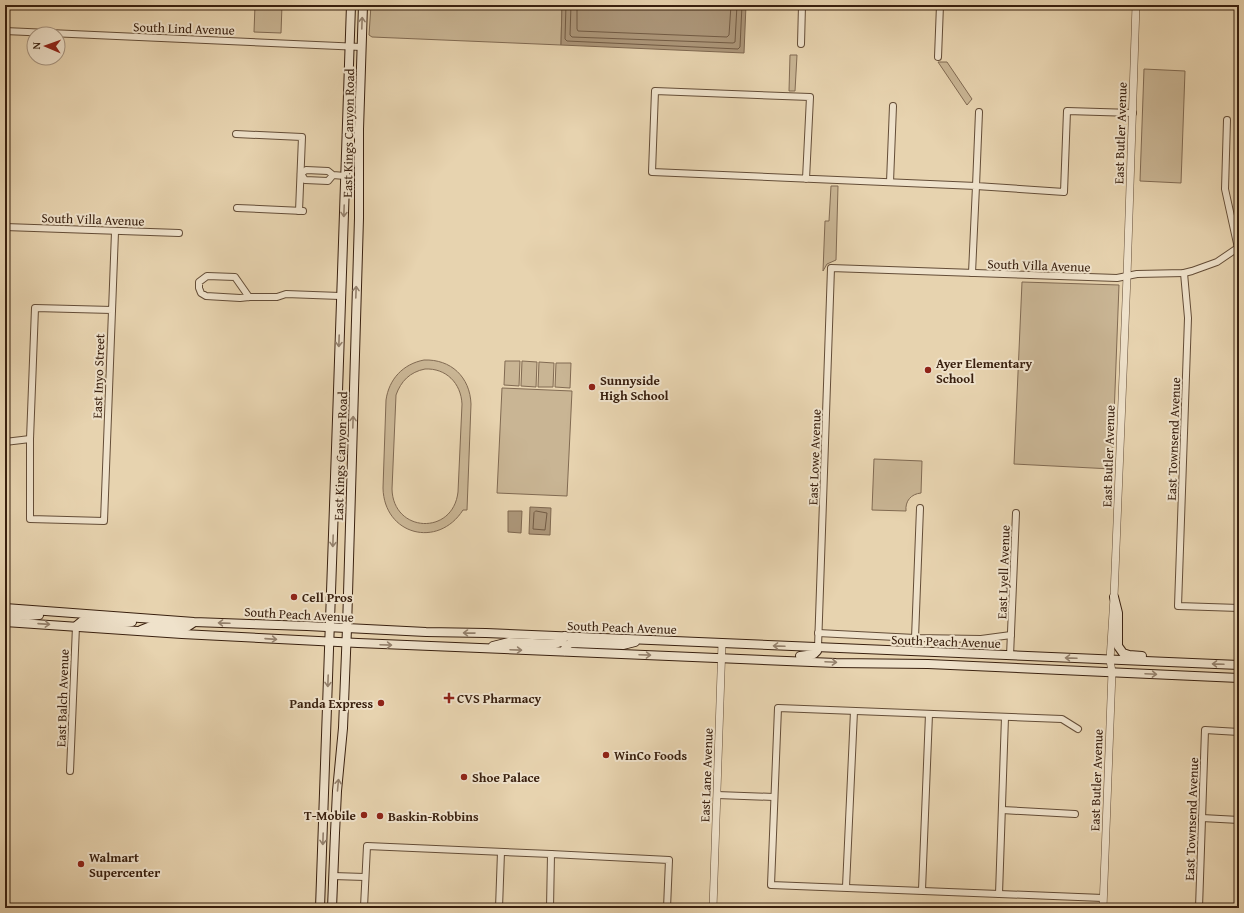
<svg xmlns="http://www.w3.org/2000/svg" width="1244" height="913" font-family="'Gentium Book Plus',serif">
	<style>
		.green { fill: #c9b594; stroke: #816a52; fill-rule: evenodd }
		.water { fill: #ac9679; stroke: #7e674f }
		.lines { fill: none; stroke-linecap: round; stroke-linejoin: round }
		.shore { stroke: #725b44; stroke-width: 1 }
		.minor-casing { stroke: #644d37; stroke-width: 8 }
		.tertiary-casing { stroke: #644d37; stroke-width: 8 }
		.secondary-casing { stroke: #39200f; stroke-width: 10 }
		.minor { stroke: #efe2cb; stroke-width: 6 }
		.tertiary { stroke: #efe2cb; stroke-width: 7 }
		.secondary { stroke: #efe2cb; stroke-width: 8 }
		.oneway { stroke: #94816d }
		.poi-dot { fill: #8f2418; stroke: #efe2cb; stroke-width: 1.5 }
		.labels { text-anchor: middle; stroke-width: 4; stroke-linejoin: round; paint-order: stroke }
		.street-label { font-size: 13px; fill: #39200f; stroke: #efe2cb }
		.poi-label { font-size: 13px; font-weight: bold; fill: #39200f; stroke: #efe2cb; text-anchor: start }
	</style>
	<rect width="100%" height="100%" fill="#e7d3af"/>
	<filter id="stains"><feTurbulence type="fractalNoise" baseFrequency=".005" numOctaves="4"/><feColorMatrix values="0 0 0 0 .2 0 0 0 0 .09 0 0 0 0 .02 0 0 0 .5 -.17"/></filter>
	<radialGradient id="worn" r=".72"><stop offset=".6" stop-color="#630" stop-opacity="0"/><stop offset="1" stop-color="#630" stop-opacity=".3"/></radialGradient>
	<g class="green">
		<polygon points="255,5 282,5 281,33 254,32"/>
		<polygon points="371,5 562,5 561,45 372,37 369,35"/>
		<polygon points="790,55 797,55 795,91 789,91"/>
		<polygon points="938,62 947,62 972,99 967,105"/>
		<polygon points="1144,69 1185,71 1181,183 1140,181"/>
		<polygon points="831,186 838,186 836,260 827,264 823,271 825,221 829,221"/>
		<polygon points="1022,282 1119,285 1112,469 1014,464"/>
		<path d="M 424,360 C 451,359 470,377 471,404 L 467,510 L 463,510 C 438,549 384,535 383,488 L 386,400 C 389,379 403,364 424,360 ZM 425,369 C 446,368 461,383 462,404 L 458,492 C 453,536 393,533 392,489 L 396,395 C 401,381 410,372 425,369 Z"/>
		<polygon points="505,361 520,361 519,386 504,385"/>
		<polygon points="522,361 537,362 536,387 521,386"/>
		<polygon points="539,362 554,363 553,387 538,387"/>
		<polygon points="556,363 571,363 570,388 555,387"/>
		<polygon points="502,388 572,391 567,496 497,493"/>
		<path d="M 874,459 L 922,461 L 921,493 C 911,494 905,501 906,511 L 872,510 Z"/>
	</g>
	<g class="water">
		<polygon points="562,5 746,5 744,53 561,45"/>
		<polygon points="530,507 551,508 550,535 529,534"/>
		<polygon points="508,511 522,511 521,533 508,532"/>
	</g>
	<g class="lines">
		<g class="shore">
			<polyline points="566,5 565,39 567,41 738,49 740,47 742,5"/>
			<polyline points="571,5 570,35 572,37 733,43 735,42 737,5"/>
			<polyline points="577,5 577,29 578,31 727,37 729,35 731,5"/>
			<polygon points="536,511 547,513 545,530 533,529 534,513"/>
		</g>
		<g class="minor-casing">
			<g id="minor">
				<polyline points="5,31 361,47"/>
				<polyline points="801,44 802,5"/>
				<polyline points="938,57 940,5"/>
				<polyline points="979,112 976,186 1064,192 1067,111 1133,113"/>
				<polyline points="1227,120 1225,189 1238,248"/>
				<polyline points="236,134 302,137 299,211"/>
				<polyline points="333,175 328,181 305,180 301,174 306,170 328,171 333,175 345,176"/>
				<path d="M 806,179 L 810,97 L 655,91 L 652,172 C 760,177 868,181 976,186 L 972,273"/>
				<polyline points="890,182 893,106"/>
				<polyline points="237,208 303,211"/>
				<polyline points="5,227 179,233"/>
				<polyline points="1184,273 1188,318 1178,606 1239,608"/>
				<polyline points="249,297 235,277 207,276 199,282 199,288 201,293 206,296 240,298 249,297 277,297 286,294 340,296"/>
				<polyline points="112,310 35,308 30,439 30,519 104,521 115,232"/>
				<polyline points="5,442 30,439"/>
				<polyline points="818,633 915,638 981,639 1011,635"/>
				<polyline points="915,638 920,508"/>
				<polyline points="818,647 831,268 1117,278 1137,274 1184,273 1192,271 1217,262 1239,247"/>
				<polyline points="1010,656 1016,513"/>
				<polyline points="1078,729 1062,719 778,708 771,885 1103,898"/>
				<polyline points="70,771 76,626"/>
				<polyline points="717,795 774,797"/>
				<polyline points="1002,810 1075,814"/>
				<polyline points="1202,818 1239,820"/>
				<polyline points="551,854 669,860 667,908"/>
				<polyline points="333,876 365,877"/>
				<polyline points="846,887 854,711"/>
				<polyline points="922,890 929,714"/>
				<polyline points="999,894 1005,717"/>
				<polyline points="377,908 364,907 367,846 551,854 550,908"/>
				<polyline points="499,908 501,852"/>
				<polyline points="1199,908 1205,730 1239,732"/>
			</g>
		</g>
		<g class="tertiary-casing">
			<g id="tertiary">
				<polyline points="713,908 722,643"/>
				<polyline points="1103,908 1112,672 1110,660 1114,597 1127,276 1136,5"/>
			</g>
		</g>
		<g class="secondary-casing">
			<g id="secondary">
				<polyline points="1114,597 1118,613 1118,646 1123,653 1129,655 1142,656"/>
				<polyline points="5,608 194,622 307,626 426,632 486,633 1239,665"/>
				<polyline points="5,615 28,616 39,615"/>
				<polyline points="5,622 182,634 358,643 836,663 928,664 1239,678"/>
				<polyline points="76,626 82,621 123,623 132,622"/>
				<polyline points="141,630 151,626 187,627 193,623"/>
				<polyline points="493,646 509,642 555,644 561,642 565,636"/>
				<polyline points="564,651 566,646 571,643 623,645 635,642"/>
				<polyline points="800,656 814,654 817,651 818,647"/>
				<path d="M 320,908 C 332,607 340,306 351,5"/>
				<polyline points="332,908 335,833 337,791 343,728 347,628 359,218 359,129 363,5"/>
			</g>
		</g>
		<use href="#minor" class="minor"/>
		<use href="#tertiary" class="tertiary"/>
		<use href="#secondary" class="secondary"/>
	</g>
	<defs><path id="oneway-shaft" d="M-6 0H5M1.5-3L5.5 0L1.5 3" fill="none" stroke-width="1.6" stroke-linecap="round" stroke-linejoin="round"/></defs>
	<g class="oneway">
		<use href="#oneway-shaft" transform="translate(362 23) rotate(-88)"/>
		<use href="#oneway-shaft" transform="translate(344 211) rotate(92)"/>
		<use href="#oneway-shaft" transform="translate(356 292) rotate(-88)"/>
		<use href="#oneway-shaft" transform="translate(339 341) rotate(92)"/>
		<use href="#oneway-shaft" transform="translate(353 422) rotate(-88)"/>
		<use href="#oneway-shaft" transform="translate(333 541) rotate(92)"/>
		<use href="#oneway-shaft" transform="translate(224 623) rotate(-178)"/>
		<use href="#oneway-shaft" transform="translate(44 624) rotate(4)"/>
		<use href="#oneway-shaft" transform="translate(469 633) rotate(-179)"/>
		<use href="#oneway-shaft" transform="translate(271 639) rotate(4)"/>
		<use href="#oneway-shaft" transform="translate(386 645) rotate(2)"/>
		<use href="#oneway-shaft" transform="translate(779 646) rotate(-178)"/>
		<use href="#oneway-shaft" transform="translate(516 650) rotate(2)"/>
		<use href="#oneway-shaft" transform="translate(645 655) rotate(2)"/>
		<use href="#oneway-shaft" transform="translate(1071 658) rotate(-178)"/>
		<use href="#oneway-shaft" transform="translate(831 662) rotate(3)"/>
		<use href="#oneway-shaft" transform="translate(1218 664) rotate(-178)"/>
		<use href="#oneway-shaft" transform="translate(1151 674) rotate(3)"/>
		<use href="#oneway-shaft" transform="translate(328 681) rotate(92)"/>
		<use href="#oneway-shaft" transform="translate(338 785) rotate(-85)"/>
		<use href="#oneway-shaft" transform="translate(323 839) rotate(92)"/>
	</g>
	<g class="poi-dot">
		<circle cx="928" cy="370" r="4"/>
		<circle cx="592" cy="387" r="4"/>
		<circle cx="294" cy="597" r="4"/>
		<path d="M447 692h4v4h4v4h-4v4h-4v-4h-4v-4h4z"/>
		<circle cx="381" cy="703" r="4"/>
		<circle cx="606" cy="755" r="4"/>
		<circle cx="464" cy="777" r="4"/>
		<circle cx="364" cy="815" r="4"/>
		<circle cx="380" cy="816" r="4"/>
		<circle cx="81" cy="864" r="4"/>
	</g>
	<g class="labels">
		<g class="street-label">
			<text transform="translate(184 28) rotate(2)" y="5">South Lind Avenue</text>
			<text transform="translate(348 133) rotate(-89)" y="5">East Kings Canyon Road</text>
			<text transform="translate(1120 133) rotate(-88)" y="5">East Butler Avenue</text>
			<text transform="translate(93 219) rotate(2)" y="5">South Villa Avenue</text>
			<text transform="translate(1039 265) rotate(2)" y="5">South Villa Avenue</text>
			<text transform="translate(98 376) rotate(-88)" y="5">East Inyo Street</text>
			<text transform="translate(1173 439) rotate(-88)" y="5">East Townsend Avenue</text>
			<text transform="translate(340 456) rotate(-88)" y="5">East Kings Canyon Road</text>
			<text transform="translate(1108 456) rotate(-88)" y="5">East Butler Avenue</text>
			<text transform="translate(814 457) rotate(-88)" y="5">East Lowe Avenue</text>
			<text transform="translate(1003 572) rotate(-88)" y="5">East Lyell Avenue</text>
			<text transform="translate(299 614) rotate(3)" y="5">South Peach Avenue</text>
			<text transform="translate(622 627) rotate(2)" y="5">South Peach Avenue</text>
			<text transform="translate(946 641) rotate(2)" y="5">South Peach Avenue</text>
			<text transform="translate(62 698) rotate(-88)" y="5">East Balch Avenue</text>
			<text transform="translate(706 775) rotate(-88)" y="5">East Lane Avenue</text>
			<text transform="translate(1096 780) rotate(-88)" y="5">East Butler Avenue</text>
			<text transform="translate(1191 819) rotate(-88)" y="5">East Townsend Avenue</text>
		</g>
		<g class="poi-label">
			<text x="936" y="368">Ayer Elementary<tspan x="936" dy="15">School</tspan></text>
			<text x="600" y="385">Sunnyside<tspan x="600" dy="15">High School</tspan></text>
			<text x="302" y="602">Cell Pros</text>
			<text x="457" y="703">CVS Pharmacy</text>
			<text x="373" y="708" text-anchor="end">Panda Express</text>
			<text x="614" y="760">WinCo Foods</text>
			<text x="472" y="782">Shoe Palace</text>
			<text x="356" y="820" text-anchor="end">T-Mobile</text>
			<text x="388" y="821">Baskin-Robbins</text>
			<text x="89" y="862">Walmart<tspan x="89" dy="15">Supercenter</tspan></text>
		</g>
	</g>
	<rect width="1244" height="913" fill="none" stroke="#e7d3af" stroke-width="20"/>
	<rect x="6" y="6" width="1232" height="901" fill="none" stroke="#39200f" stroke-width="2"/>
	<rect x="10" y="10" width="1224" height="893" fill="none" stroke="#39200f"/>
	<g transform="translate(46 46) rotate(272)"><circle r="19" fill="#efe2cb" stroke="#a69480"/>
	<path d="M0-3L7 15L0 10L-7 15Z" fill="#8f2418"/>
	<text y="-6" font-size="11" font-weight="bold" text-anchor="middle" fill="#39200f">N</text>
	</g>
	<rect width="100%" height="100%" filter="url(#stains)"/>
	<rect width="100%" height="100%" fill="url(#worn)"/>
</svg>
